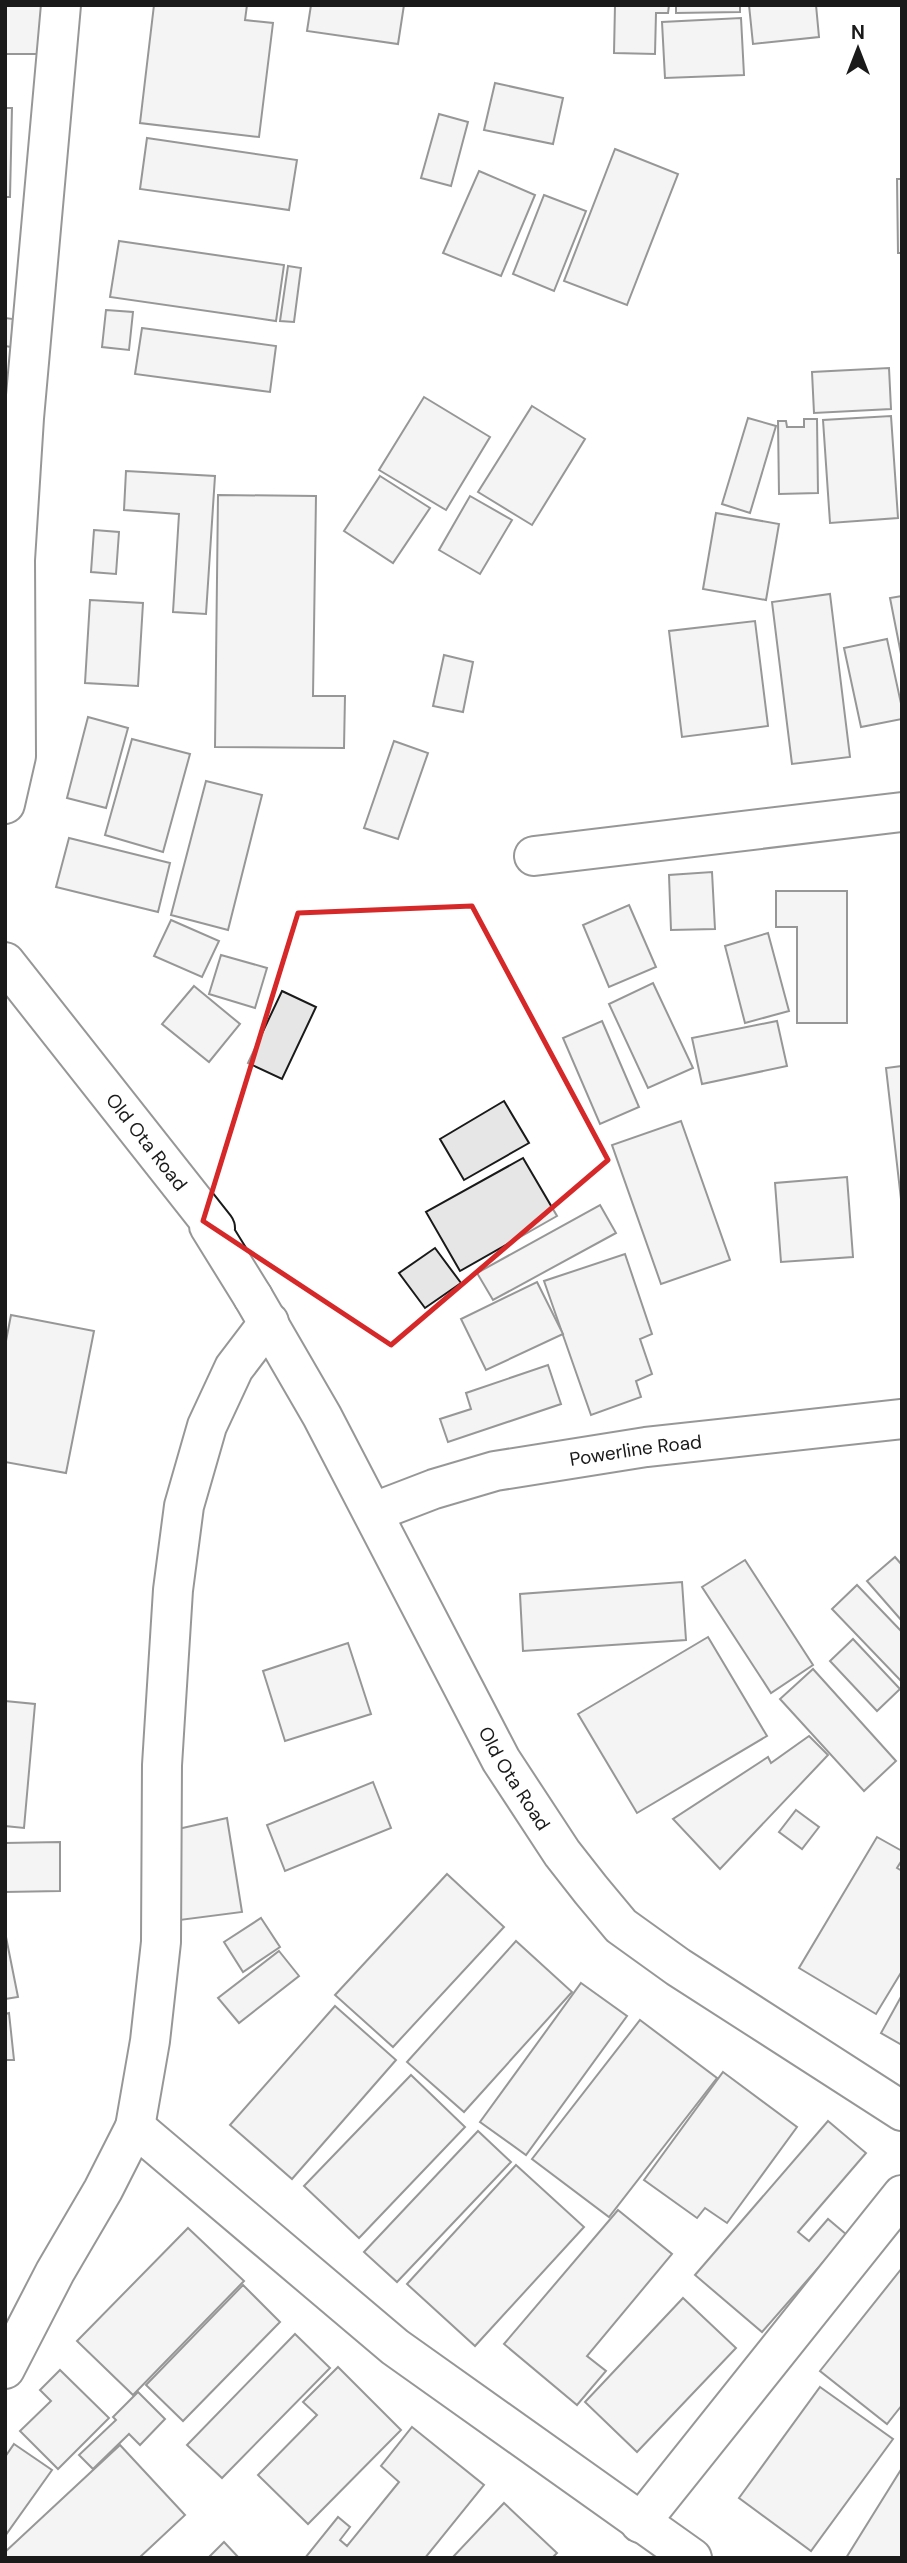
<svg xmlns="http://www.w3.org/2000/svg" width="907" height="2563" font-family="'DM Sans',sans-serif">
	<style>
		.building { fill: #e6e6e6; stroke: #1a1a1a; stroke-width: 2 }
		.lines { fill: none; stroke-linecap: round; stroke-linejoin: round }
		.street-casing { stroke: #1a1a1a; stroke-width: 42 }
		.secondary-casing { stroke: #1a1a1a; stroke-width: 42 }
		.street { stroke: #fff; stroke-width: 38 }
		.secondary { stroke: #fff; stroke-width: 38 }
		.marked { fill: none; stroke: #d62828; stroke-width: 5; stroke-linejoin: round }
		.labels { text-anchor: middle; stroke-width: 5; stroke-linejoin: round; paint-order: stroke }
		.street-label { font-size: 19px; fill: #1a1a1a; stroke: #fff }
	</style>
	<rect width="100%" height="100%" fill="#fff"/>
	<g class="building">
		<rect x="5" y="5" width="37" height="49"/>
		<polygon points="154,5 247,5 245,20 273,23 259,137 140,123"/>
		<polygon points="311,5 404,5 398,44 307,31"/>
		<polygon points="615,5 669,5 668,13 656,13 655,54 614,53"/>
		<polygon points="676,5 740,5 740,12 676,13"/>
		<polygon points="749,5 816,5 819,37 753,44"/>
		<polygon points="741,18 744,75 665,78 662,22"/>
		<polygon points="495,83 563,98 553,144 484,130"/>
		<polygon points="5,108 12,108 10,197 5,197"/>
		<polygon points="439,114 468,122 451,186 421,178"/>
		<polygon points="147,138 297,160 289,210 140,189"/>
		<polygon points="615,149 678,174 627,305 564,281"/>
		<polygon points="479,171 535,195 501,276 443,253"/>
		<polygon points="897,179 902,179 902,253 898,253"/>
		<polygon points="544,195 586,211 554,291 513,274"/>
		<polygon points="119,241 284,265 276,321 110,297"/>
		<polygon points="288,266 301,268 294,322 280,321"/>
		<polygon points="106,310 133,312 129,350 102,347"/>
		<polygon points="5,318 13,319 11,347 5,346"/>
		<polygon points="142,328 276,346 270,392 135,374"/>
		<polygon points="889,368 891,409 814,413 812,372"/>
		<polygon points="424,397 490,437 446,510 379,470"/>
		<polygon points="532,406 585,439 532,525 478,492"/>
		<polygon points="891,416 898,518 830,523 823,420"/>
		<polygon points="748,418 776,426 750,513 722,504"/>
		<polygon points="804,419 817,419 818,493 779,494 778,421 786,421 787,427 804,427"/>
		<polygon points="126,471 215,476 206,614 173,612 179,514 124,510"/>
		<polygon points="380,476 430,508 393,563 344,531"/>
		<polygon points="218,495 316,496 313,696 345,696 344,748 215,747"/>
		<polygon points="470,496 512,520 480,574 439,550"/>
		<polygon points="716,513 779,524 766,600 703,589"/>
		<polygon points="94,530 119,532 116,574 91,572"/>
		<polygon points="830,594 850,757 792,764 772,602"/>
		<polygon points="902,596 902,659 890,598"/>
		<polygon points="90,600 143,603 138,686 85,683"/>
		<polygon points="755,621 768,726 682,737 669,631"/>
		<polygon points="887,639 902,708 902,719 861,727 844,648"/>
		<polygon points="444,655 473,662 463,712 433,706"/>
		<polygon points="88,717 128,728 106,808 67,798"/>
		<polygon points="132,739 190,754 163,852 105,835"/>
		<polygon points="394,741 428,753 398,839 364,828"/>
		<polygon points="206,781 262,795 228,930 171,915"/>
		<polygon points="69,838 170,863 158,912 56,887"/>
		<polygon points="712,872 715,929 671,930 669,875"/>
		<polygon points="776,891 847,891 847,1023 797,1023 797,927 776,927"/>
		<polygon points="629,905 656,967 609,987 583,925"/>
		<polygon points="171,920 219,941 202,977 154,956"/>
		<polygon points="768,933 789,1011 745,1023 725,946"/>
		<polygon points="221,955 267,968 255,1008 209,994"/>
		<polygon points="653,983 693,1068 648,1088 609,1004"/>
		<polygon points="194,986 240,1024 209,1062 162,1024"/>
		<polygon points="282,991 316,1007 282,1079 248,1063"/>
		<polygon points="602,1021 639,1107 600,1124 563,1038"/>
		<polygon points="777,1021 787,1066 702,1084 692,1038"/>
		<polygon points="902,1066 902,1208 886,1068"/>
		<polygon points="504,1101 529,1143 464,1180 440,1139"/>
		<polygon points="681,1121 730,1260 661,1284 612,1145"/>
		<polygon points="523,1158 557,1216 460,1271 426,1212"/>
		<polygon points="847,1177 853,1257 781,1262 775,1183"/>
		<polygon points="600,1205 616,1233 493,1300 477,1273"/>
		<polygon points="435,1248 461,1283 425,1308 399,1273"/>
		<polygon points="625,1254 652,1334 640,1339 652,1374 636,1381 641,1397 591,1415 544,1281"/>
		<polygon points="537,1282 563,1334 486,1370 461,1319"/>
		<polygon points="11,1315 94,1331 66,1473 5,1462 5,1346"/>
		<polygon points="548,1365 561,1404 448,1442 440,1419 471,1409 466,1393"/>
		<polygon points="895,1557 902,1565 902,1621 867,1581"/>
		<polygon points="745,1560 813,1665 771,1693 702,1587"/>
		<polygon points="682,1582 686,1640 523,1651 520,1594"/>
		<polygon points="857,1585 902,1632 902,1682 832,1609"/>
		<polygon points="708,1637 767,1736 637,1813 578,1714"/>
		<polygon points="853,1639 900,1689 877,1711 830,1661"/>
		<polygon points="348,1643 371,1714 285,1741 263,1671"/>
		<polygon points="813,1669 896,1761 864,1791 780,1699"/>
		<polygon points="5,1701 35,1704 24,1828 5,1826"/>
		<polygon points="809,1736 828,1755 720,1869 673,1819 768,1757 771,1763"/>
		<polygon points="373,1782 391,1828 285,1871 267,1825"/>
		<polygon points="796,1810 819,1827 802,1849 779,1832"/>
		<polygon points="227,1818 242,1912 180,1920 169,1831"/>
		<polygon points="877,1837 902,1851 902,1860 897,1868 902,1871 902,1971 876,2014 799,1968"/>
		<polygon points="60,1842 60,1891 5,1892 5,1843"/>
		<polygon points="447,1874 504,1927 393,2047 335,1995"/>
		<polygon points="261,1918 280,1947 243,1972 224,1942"/>
		<polygon points="5,1932 18,1997 5,1999"/>
		<polygon points="516,1941 572,1992 464,2112 407,2062"/>
		<polygon points="279,1951 299,1976 239,2023 218,1998"/>
		<polygon points="581,1983 627,2016 526,2155 480,2122"/>
		<polygon points="902,1995 902,2045 881,2033"/>
		<polygon points="335,2006 396,2060 292,2179 230,2125"/>
		<polygon points="9,2013 14,2060 5,2060 5,2014"/>
		<polygon points="640,2020 717,2078 609,2217 532,2159"/>
		<polygon points="723,2072 797,2127 727,2223 705,2208 697,2218 644,2180"/>
		<polygon points="411,2075 465,2127 359,2238 304,2186"/>
		<polygon points="828,2121 866,2153 798,2232 809,2241 828,2219 847,2235 762,2332 695,2275"/>
		<polygon points="478,2131 511,2162 397,2282 364,2252"/>
		<polygon points="516,2165 584,2227 475,2346 407,2284"/>
		<polygon points="618,2210 672,2254 587,2356 606,2371 577,2405 504,2344"/>
		<polygon points="188,2228 244,2281 133,2395 77,2341"/>
		<polygon points="902,2268 902,2405 887,2424 820,2371"/>
		<polygon points="243,2285 280,2322 183,2421 146,2385"/>
		<polygon points="683,2298 736,2348 637,2452 585,2402"/>
		<polygon points="295,2334 330,2368 222,2478 187,2445"/>
		<polygon points="338,2367 401,2430 308,2524 258,2475 317,2415 303,2402"/>
		<polygon points="60,2370 109,2418 58,2469 20,2431 51,2401 40,2390"/>
		<polygon points="820,2387 893,2439 811,2551 739,2498"/>
		<polygon points="138,2392 165,2419 140,2445 129,2434 93,2469 79,2455 116,2420 113,2417"/>
		<polygon points="412,2427 484,2485 425,2558 305,2558 338,2517 350,2527 340,2540 347,2546 399,2482 381,2466"/>
		<polygon points="14,2444 52,2470 5,2536 5,2457"/>
		<polygon points="120,2445 185,2515 139,2558 5,2558 5,2552"/>
		<polygon points="902,2468 902,2558 846,2558"/>
		<polygon points="504,2503 557,2553 552,2558 452,2558"/>
		<polygon points="224,2542 239,2558 208,2558"/>
	</g>
	<g class="lines">
		<g class="street-casing">
			<g id="street">
				<polyline points="5,804 16,756 15,560 24,418 61,5"/>
				<polyline points="534,856 902,812"/>
				<path id="s1" d="M 5,962 L 215,1228 L 209,1226 L 253,1297"/>
				<path id="s2" d="M 374,1512 L 434,1489 L 495,1471 L 646,1447 L 902,1419"/>
				<polyline points="135,2127 150,2041 161,1942 162,1765 173,1590 184,1506 207,1426 234,1368 269,1322"/>
				<polyline points="5,2369 55,2272 103,2190 135,2127 395,2347 692,2558"/>
				<polyline points="640,2523 902,2195"/>
			</g>
		</g>
		<g class="secondary-casing">
			<g id="secondary">
				<path id="s3" d="M 253,1297 L 322,1416 L 501,1760 L 562,1853 L 591,1890 L 621,1926 L 678,1967 L 902,2111"/>
			</g>
		</g>
		<use href="#street" class="street"/>
		<use href="#secondary" class="secondary"/>
	</g>
	<path d="M0 0H907V2563H0ZM 472,906 L 608,1160 L 391,1345 L 203,1221 L 298,913 Z" fill="#fff" fill-opacity=".55" fill-rule="evenodd"/>
	<path class="marked" d="M 472,906 L 608,1160 L 391,1345 L 203,1221 L 298,913 Z"/>
	<g class="labels">
		<g class="street-label">
			<text dy="7" stroke="none"><textPath href="#s1" startOffset="229">Old Ota Road</textPath></text>
			<text dy="7" stroke="none"><textPath href="#s2" startOffset="270">Powerline Road</textPath></text>
			<text dy="7" stroke="none"><textPath href="#s3" startOffset="548">Old Ota Road</textPath></text>
		</g>
	</g>
	<rect width="907" height="2563" fill="none" stroke="#1a1a1a" stroke-width="14"/>
	<g transform="translate(858 49)" stroke="#ffffff" stroke-width="5" paint-order="stroke">
	<path d="M0-5L12 26L0 18L-12 26Z" fill="#1a1a1a"/>
	<text y="-10" font-size="19" font-weight="bold" text-anchor="middle" fill="#1a1a1a">N</text>
	</g>
</svg>
